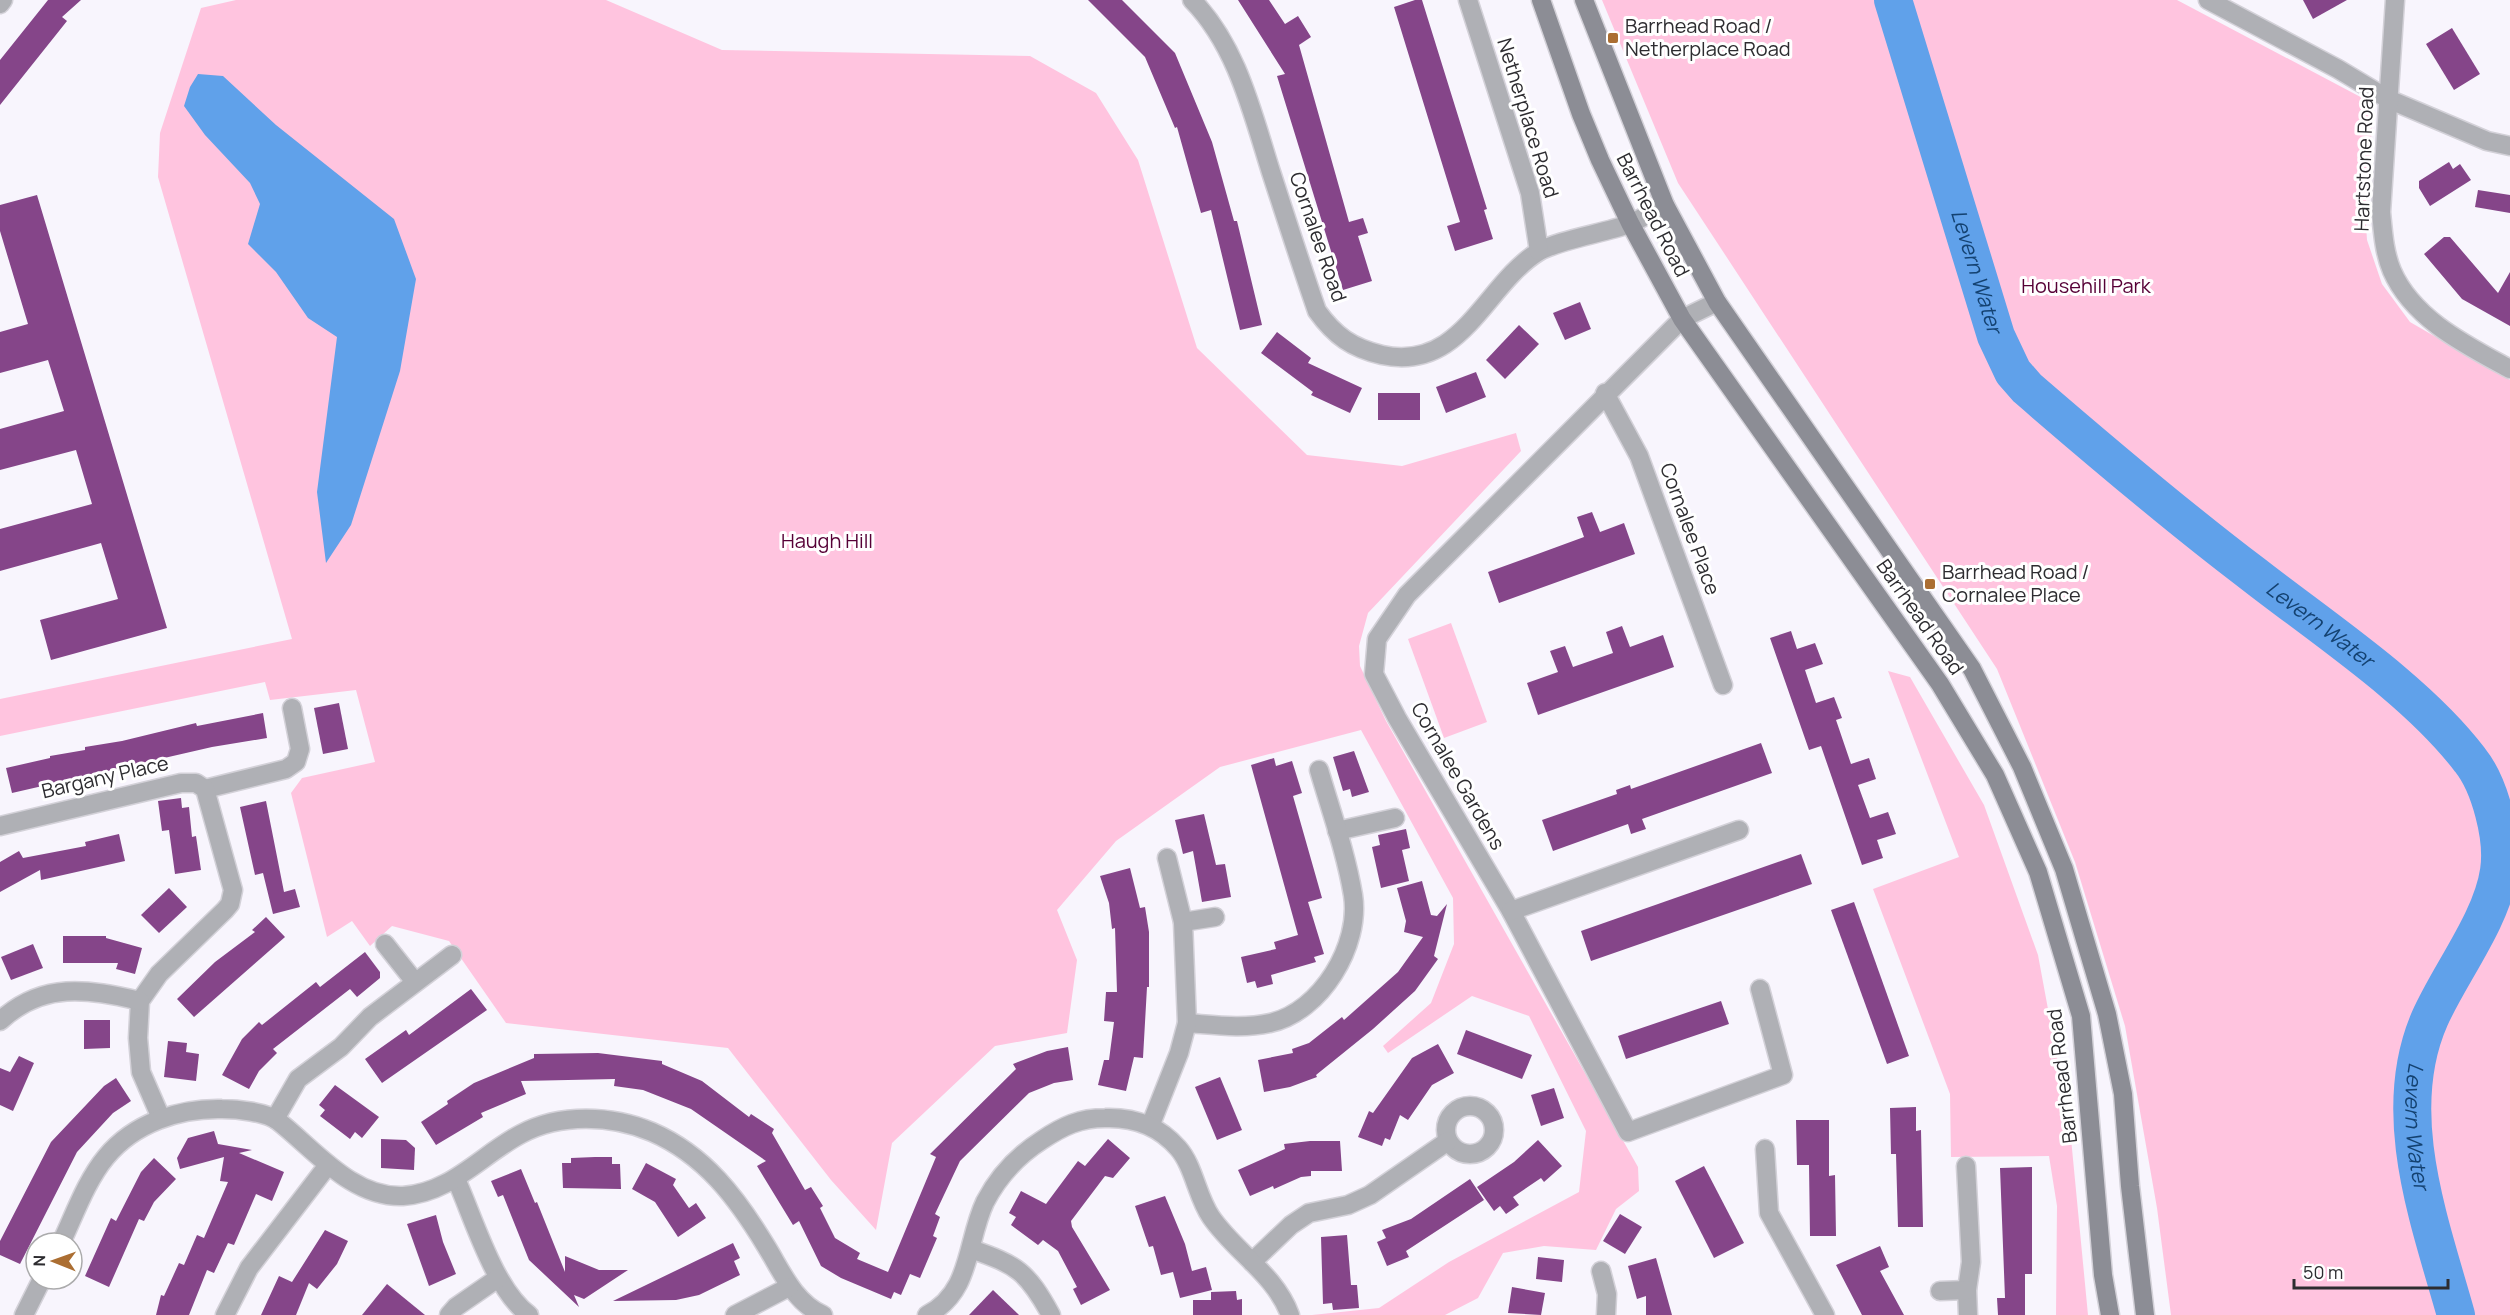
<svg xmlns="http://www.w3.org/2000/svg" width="2510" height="1315" font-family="Manrope,sans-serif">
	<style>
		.green { fill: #ffc4df }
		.water { fill: #60a1ea }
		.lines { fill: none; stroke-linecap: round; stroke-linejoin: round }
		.river { stroke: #60a1ea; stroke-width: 38 }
		.building { fill: #854589 }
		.street-casing { stroke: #d3d1d8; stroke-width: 21 }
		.secondary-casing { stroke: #d3d1d8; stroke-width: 21 }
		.street { stroke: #afb0b5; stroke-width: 18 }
		.secondary { stroke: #8c8d95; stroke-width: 18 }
		.poi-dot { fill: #ab6e32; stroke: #fff; stroke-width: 2 }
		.labels { text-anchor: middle; stroke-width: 6; stroke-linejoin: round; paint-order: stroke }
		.poi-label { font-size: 20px; fill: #2d2c30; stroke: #fff; text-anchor: start }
		.street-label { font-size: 20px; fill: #2d2c30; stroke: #fff }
		.park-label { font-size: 20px; fill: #560036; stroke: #fff }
		.water-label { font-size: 21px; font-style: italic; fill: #144271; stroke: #fff }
	</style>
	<rect width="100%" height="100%" fill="#f8f5fd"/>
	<g class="green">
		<polygon points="236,0 606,0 722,50 1030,56 1096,93 1138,160 1197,348 1307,455 1402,466 1516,433 1521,451 1368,613 1359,646 1360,666 1386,721 1638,1167 1639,1191 1616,1209 1596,1250 1544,1246 1503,1253 1478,1298 1445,1315 1312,1315 1379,1308 1449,1262 1579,1192 1586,1131 1529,1016 1472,996 1388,1053 1383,1046 1431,1003 1454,944 1453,898 1361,730 1220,767 1116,841 1057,910 1077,960 1067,1033 995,1046 892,1143 876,1230 831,1180 728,1048 506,1023 449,941 392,926 370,946 352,921 327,937 291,793 302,778 375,762 356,690 270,700 265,682 0,736 0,699 292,639 158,177 160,133 201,8"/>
		<polygon points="1602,0 2177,0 2370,102 2373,115 2365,210 2367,240 2382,284 2410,322 2510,380 2510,1315 2171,1315 2157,1208 2125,1026 2075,862 1997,669 1678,183"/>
		<polygon points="1451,623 1487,722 1444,738 1408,639"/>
		<polygon points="1888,671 1910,677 1984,805 2038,955 2070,1128 2088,1315 2056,1315 2057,1206 2049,1156 1951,1157 1950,1094 1873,889 1959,857"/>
	</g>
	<polygon class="water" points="198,74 223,76 276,125 394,219 416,279 400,371 351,525 326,563 317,492 337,337 308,318 276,272 248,244 260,204 250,183 205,135 184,106 190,87"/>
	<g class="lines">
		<path class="river" id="s1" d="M 1893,0 L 1996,336 L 2013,372 L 2027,388 C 2101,452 2175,515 2253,574 C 2322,628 2417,690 2470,760 C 2490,785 2504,838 2499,871 C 2492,920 2450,973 2430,1018 C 2388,1113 2430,1222 2456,1315"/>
	</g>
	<g class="building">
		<polygon points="48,0 81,0 62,17 67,21 0,105 0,60"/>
		<polygon points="1088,0 1122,0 1175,53 1212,142 1234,221 1237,221 1262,325 1240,330 1211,210 1201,213 1177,127 1175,128 1145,57"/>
		<polygon points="1238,0 1269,0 1285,24 1298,16 1311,37 1299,45 1349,222 1363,218 1368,233 1358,236 1372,281 1343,290 1277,76 1285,74"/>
		<polygon points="1415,0 1422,0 1487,209 1484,210 1493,239 1455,251 1447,226 1460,222 1394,7"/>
		<polygon points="2303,0 2347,0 2313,19"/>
		<polygon points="2452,28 2480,74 2454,90 2426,44"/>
		<polygon points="2449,162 2453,169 2460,164 2471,180 2430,206 2419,188 2419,181"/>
		<polygon points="2478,190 2510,195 2510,213 2475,207"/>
		<polygon points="37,195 167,628 51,660 40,620 118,599 101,543 0,571 0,529 92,504 76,450 0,470 0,429 64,411 48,360 0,373 0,332 28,324 0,231 0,205"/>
		<polygon points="2444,237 2450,237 2498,293 2510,272 2510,326 2462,299 2424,254"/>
		<polygon points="1580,302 1591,329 1565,340 1553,313"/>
		<polygon points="1519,325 1539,344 1505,379 1486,360"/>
		<polygon points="1277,332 1311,358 1308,363 1362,388 1350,413 1311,395 1313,392 1261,353"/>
		<polygon points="1476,372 1486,397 1446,413 1436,387"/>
		<rect x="1378" y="393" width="42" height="27"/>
		<polygon points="1592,512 1600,532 1624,523 1635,554 1499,603 1488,572 1584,537 1577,517"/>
		<polygon points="1622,626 1630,647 1663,635 1674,667 1538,715 1527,683 1558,672 1550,651 1565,646 1573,667 1613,653 1606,632"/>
		<polygon points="1791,631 1797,649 1815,643 1823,664 1805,670 1816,703 1834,697 1842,718 1836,720 1851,764 1869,758 1876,779 1858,785 1870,818 1888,812 1896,834 1877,840 1883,858 1862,865 1821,746 1809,750 1770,638"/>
		<polygon points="339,703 348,749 323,754 314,708"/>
		<polygon points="263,713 267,738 212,747 12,793 6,768 50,758 50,756 85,750 85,747 122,741 196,723 197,726"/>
		<polygon points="1761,743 1772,773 1642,819 1646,829 1631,834 1628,824 1553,851 1542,820 1617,794 1616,790 1630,785 1631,789"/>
		<polygon points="1354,751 1369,792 1352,797 1350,789 1343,791 1333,757"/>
		<polygon points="1274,758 1276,766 1292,761 1302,793 1293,796 1322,898 1308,902 1324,954 1314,957 1316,962 1271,975 1273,984 1257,988 1255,981 1247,983 1241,957 1276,949 1274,942 1298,935 1251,765"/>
		<polygon points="181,798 182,808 189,807 192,837 196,836 201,870 175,874 169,830 162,831 158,801"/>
		<polygon points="266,801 284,892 295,889 300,907 273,914 263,873 255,875 240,807"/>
		<polygon points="1204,814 1216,865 1225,864 1231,897 1202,902 1193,851 1183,854 1175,820"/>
		<polygon points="1406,829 1410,848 1402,850 1409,881 1381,888 1372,847 1380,845 1378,835"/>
		<polygon points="119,834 125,861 41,880 40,870 0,892 0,862 19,851 23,858 86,846 85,842"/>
		<polygon points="1801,854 1812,884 1591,961 1581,931"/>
		<polygon points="1130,868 1140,908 1145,907 1149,932 1149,987 1147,987 1143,1058 1134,1057 1126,1091 1098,1085 1104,1060 1109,1060 1114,1022 1104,1021 1106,992 1117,992 1115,928 1112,929 1109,903 1100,876"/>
		<polygon points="1422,881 1431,915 1437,916 1447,904 1434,956 1438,959 1415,991 1373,1029 1316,1075 1317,1077 1290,1087 1264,1092 1258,1060 1293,1053 1292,1049 1309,1043 1342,1017 1344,1020 1398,972 1423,937 1404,932 1406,921 1397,888"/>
		<polygon points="169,888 187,907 159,933 141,915"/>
		<polygon points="1854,902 1909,1056 1887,1064 1831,910"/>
		<polygon points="266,917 285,937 194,1017 177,999 215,962 255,932 252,930"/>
		<polygon points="63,936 106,936 106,938 142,948 135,974 116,969 118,963 63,963"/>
		<polygon points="33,944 43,968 11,980 1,957"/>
		<polygon points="365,952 380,972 380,978 357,997 350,989 273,1049 277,1053 259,1071 249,1089 222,1075 242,1039 259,1022 262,1025 316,982 320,987"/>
		<polygon points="471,989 487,1010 382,1083 365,1059 406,1030 409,1035"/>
		<polygon points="1721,1001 1729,1024 1626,1059 1618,1036"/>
		<polygon points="84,1020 110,1020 110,1048 84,1049"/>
		<polygon points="1466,1030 1532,1055 1522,1079 1457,1054"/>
		<polygon points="168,1041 187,1043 186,1052 199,1054 196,1081 164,1077"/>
		<polygon points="1438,1044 1454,1073 1432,1085 1408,1120 1400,1115 1390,1140 1385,1138 1382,1146 1358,1137 1369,1111 1373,1113 1412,1058"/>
		<polygon points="1068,1047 1073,1080 1054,1083 1029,1093 960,1161 935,1214 940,1217 933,1236 937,1238 920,1278 910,1274 901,1295 894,1292 891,1299 841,1278 821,1266 799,1221 793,1225 757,1166 766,1161 691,1109 643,1090 614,1086 615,1079 521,1081 526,1094 481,1113 483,1117 436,1145 421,1122 448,1104 447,1101 474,1083 534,1058 534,1054 598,1053 662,1061 662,1064 702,1081 749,1117 751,1114 774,1129 772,1133 805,1190 811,1187 823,1206 820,1208 835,1238 860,1253 857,1259 888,1272 936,1157 930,1154 1016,1069 1013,1064 1047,1051"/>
		<polygon points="19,1056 34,1063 13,1111 0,1105 0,1068 10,1072"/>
		<polygon points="1220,1077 1242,1130 1217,1140 1195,1087"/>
		<polygon points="116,1078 131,1101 113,1113 77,1152 20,1264 0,1255 0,1241 51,1142 104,1086"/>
		<polygon points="335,1085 379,1117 362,1138 355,1132 350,1139 320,1116 325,1110 319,1105"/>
		<polygon points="1554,1088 1564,1118 1541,1126 1531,1095"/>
		<polygon points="1916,1107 1916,1131 1921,1130 1923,1227 1898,1227 1896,1154 1891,1154 1890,1108"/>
		<polygon points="1796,1120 1829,1120 1829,1176 1835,1175 1836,1236 1810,1236 1809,1165 1797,1165"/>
		<polygon points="214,1131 218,1144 252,1150 239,1153 284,1172 272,1201 256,1194 234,1245 228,1243 214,1273 207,1270 189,1315 156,1315 161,1295 164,1296 179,1263 184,1265 197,1235 204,1238 228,1182 220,1181 224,1157 180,1169 177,1158 188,1138"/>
		<polygon points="381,1139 406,1140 415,1148 414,1170 381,1168"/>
		<polygon points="1108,1139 1130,1158 1113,1178 1105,1176 1071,1221 1072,1227 1110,1290 1081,1305 1073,1289 1077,1287 1058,1251 1043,1240 1038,1245 1011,1225 1016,1217 1009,1213 1021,1191 1046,1204 1078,1161 1085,1166"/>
		<polygon points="1538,1140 1562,1166 1544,1182 1541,1178 1513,1197 1519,1205 1506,1214 1500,1206 1494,1211 1477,1187 1514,1162"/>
		<polygon points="1310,1141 1340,1141 1342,1171 1311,1171 1311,1176 1301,1177 1274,1189 1273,1186 1250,1196 1238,1170 1285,1149 1284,1144"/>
		<polygon points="595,1157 612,1157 612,1164 620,1164 621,1189 563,1188 562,1163 571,1163 571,1158"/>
		<polygon points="154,1158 176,1179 154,1202 144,1221 139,1219 109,1287 85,1276 111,1218 116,1221 141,1172"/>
		<polygon points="646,1163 676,1179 673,1185 689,1208 696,1203 706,1218 678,1237 655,1202 632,1189"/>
		<polygon points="1704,1166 1744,1243 1714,1258 1675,1181"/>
		<polygon points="2032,1167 2032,1274 2025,1274 2025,1315 1998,1315 1997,1298 2005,1298 2000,1168"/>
		<polygon points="521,1169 535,1203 537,1202 565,1272 565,1256 599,1270 628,1270 584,1299 574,1295 579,1307 529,1260 503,1195 498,1197 491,1181"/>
		<polygon points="1470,1179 1484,1200 1406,1251 1409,1257 1387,1266 1377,1242 1386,1238 1382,1230 1411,1219"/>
		<polygon points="1165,1196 1185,1244 1192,1271 1206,1267 1212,1290 1180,1298 1173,1272 1161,1275 1153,1246 1149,1247 1135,1206"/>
		<polygon points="1620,1214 1642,1227 1625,1254 1603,1241"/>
		<polygon points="436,1215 443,1242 456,1274 429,1286 407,1224"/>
		<polygon points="325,1230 348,1241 337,1264 317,1289 309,1283 296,1315 261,1315 279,1276 292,1282"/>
		<polygon points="1347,1235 1351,1285 1357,1285 1359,1308 1333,1310 1332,1303 1323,1304 1321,1237"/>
		<polygon points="733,1243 740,1258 734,1261 740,1275 699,1295 676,1300 613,1301"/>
		<polygon points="1880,1246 1889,1267 1880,1271 1904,1315 1862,1315 1836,1265"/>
		<polygon points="1538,1257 1564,1260 1562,1282 1536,1279"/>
		<polygon points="1656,1258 1672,1315 1646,1315 1646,1296 1637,1299 1628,1266"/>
		<polygon points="387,1284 425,1315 362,1315"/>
		<polygon points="1512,1287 1545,1293 1541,1315 1508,1313"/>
		<polygon points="993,1290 1019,1315 969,1315"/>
		<polygon points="1236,1291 1237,1300 1242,1299 1242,1315 1193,1315 1193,1300 1211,1300 1211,1292"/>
	</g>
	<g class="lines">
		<g class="street-casing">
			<g id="street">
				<path d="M 1192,0 C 1237,46 1252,112 1271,172 C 1286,218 1301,265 1317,311 C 1335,336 1352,348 1382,355 C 1462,372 1484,286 1538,252 C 1557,240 1605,233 1629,224 C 1642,219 1653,211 1665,205"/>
				<polyline points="1468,0 1530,193 1539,251"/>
				<polyline points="2208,0 2338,69 2388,99 2487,141 2510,146"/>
				<path d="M 2395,0 L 2381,212 C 2383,232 2384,252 2392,271 C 2413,319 2466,345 2510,369"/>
				<polyline points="0,4 3,0"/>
				<polyline points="1717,302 1682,319 1407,595 1377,639 1374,674 1397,718 1511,911 1628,1132 1783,1075 1760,989"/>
				<polyline points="1605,393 1639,456 1723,685"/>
				<polyline points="205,789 286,769 296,762 300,749 292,708"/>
				<polyline points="0,826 181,783 196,783 205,789 233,890 230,904 225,910 159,974 140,1001 138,1038 141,1072 161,1118"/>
				<polyline points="1337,831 1395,818"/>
				<polyline points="1511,911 1739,830"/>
				<polyline points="1183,922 1215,917"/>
				<polyline points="385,944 415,982"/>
				<path d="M 0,1021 C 43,981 88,989 140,1001"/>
				<path d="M 1187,1023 C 1215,1025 1243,1029 1270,1023 C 1321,1012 1361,945 1353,895 C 1346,853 1331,811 1319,770"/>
				<circle cx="1470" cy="1130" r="24"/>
				<polyline points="275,1119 298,1079 341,1047 370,1017 452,955"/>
				<polyline points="1151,1124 1179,1053 1187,1023 1183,922 1167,858"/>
				<polyline points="1765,1149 1769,1213 1825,1315"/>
				<polyline points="1966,1166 1971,1262 1967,1290 1968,1315"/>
				<path d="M 456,1179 C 474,1219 494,1289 529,1315"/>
				<path d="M 61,1243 C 74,1216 86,1181 106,1157 C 134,1123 179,1108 222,1109 C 237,1109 266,1112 278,1121 C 315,1150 352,1198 403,1196 C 451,1193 481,1155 521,1134 C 560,1113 612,1115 652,1132 C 705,1155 737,1198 766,1246 C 782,1272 794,1302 823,1315"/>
				<path d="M 971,1249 C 1017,1265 1027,1271 1051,1315"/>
				<polyline points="1252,1262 1291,1225 1309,1213 1348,1205 1370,1195 1448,1141"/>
				<polyline points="1601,1271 1607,1294 1606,1315"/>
				<polyline points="1940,1291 1967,1290"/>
				<polyline points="24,1315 42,1279"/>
				<polyline points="225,1315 249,1268 328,1165"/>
				<polyline points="449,1315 456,1307 498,1278"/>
				<polyline points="735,1315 789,1287"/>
				<path d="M 927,1315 C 972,1292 966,1242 985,1202 C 999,1175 1017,1156 1042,1140 C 1063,1126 1080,1118 1105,1118 C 1134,1117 1159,1126 1178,1148 C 1194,1166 1197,1197 1211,1217 C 1235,1252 1275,1274 1290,1315"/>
			</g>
		</g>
		<g class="secondary-casing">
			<g id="secondary">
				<polyline points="1541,0 1581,114 1600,160 1630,223 1682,319 1940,684 1995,775 2038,872 2081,1016 2103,1275 2110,1315"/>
				<polyline points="1584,0 1665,205 1717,302 1972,669 2022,767 2064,869 2107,1014 2123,1094 2130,1186 2145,1315"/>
			</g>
		</g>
		<use href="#street" class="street"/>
		<use href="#secondary" class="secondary"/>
	</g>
	<g class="poi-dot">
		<rect x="1607" y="32" width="12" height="12" rx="3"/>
		<rect x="1924" y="578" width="12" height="12" rx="3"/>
	</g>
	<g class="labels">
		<g class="poi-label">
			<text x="1625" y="33">Barrhead Road /<tspan x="1625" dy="23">Netherplace Road</tspan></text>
			<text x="1942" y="579">Barrhead Road /<tspan x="1942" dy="23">Cornalee Place</tspan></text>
		</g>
		<g class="street-label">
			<text transform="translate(1528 118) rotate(73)" y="7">Netherplace Road</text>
			<text transform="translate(2364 159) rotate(-88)" y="7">Hartstone Road</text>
			<text transform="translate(1653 215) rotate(63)" y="7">Barrhead Road</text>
			<text transform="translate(1318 237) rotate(71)" y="7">Cornalee Road</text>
			<text transform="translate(1690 529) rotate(70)" y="7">Cornalee Place</text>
			<text transform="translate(1920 617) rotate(55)" y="7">Barrhead Road</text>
			<text transform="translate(1458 776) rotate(60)" y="7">Cornalee Gardens</text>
			<text transform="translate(105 777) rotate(-13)" y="7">Bargany Place</text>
			<text transform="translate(2062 1076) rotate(-97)" y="7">Barrhead Road</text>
		</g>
		<g class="park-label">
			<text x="2086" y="293">Househill Park</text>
			<text x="827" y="548">Haugh Hill</text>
		</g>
		<g class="water-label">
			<text dy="7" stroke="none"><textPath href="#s1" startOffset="284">Levern Water</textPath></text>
			<text dy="7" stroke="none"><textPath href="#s1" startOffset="789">Levern Water</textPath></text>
			<text dy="7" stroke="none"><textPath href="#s1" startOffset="1383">Levern Water</textPath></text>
		</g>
	</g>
	<g transform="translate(54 1261) rotate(271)"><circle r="28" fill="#ffffff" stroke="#ababac" stroke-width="1.5"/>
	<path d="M0-4.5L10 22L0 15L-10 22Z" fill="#ab6e32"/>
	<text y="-9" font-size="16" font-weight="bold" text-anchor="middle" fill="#2d2c30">N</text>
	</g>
	<path d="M2294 1279v9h154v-9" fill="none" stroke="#2d2c30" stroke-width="3"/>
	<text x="2303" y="1279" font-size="18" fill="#2d2c30" stroke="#ffffff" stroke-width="4.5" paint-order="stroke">50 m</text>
</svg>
